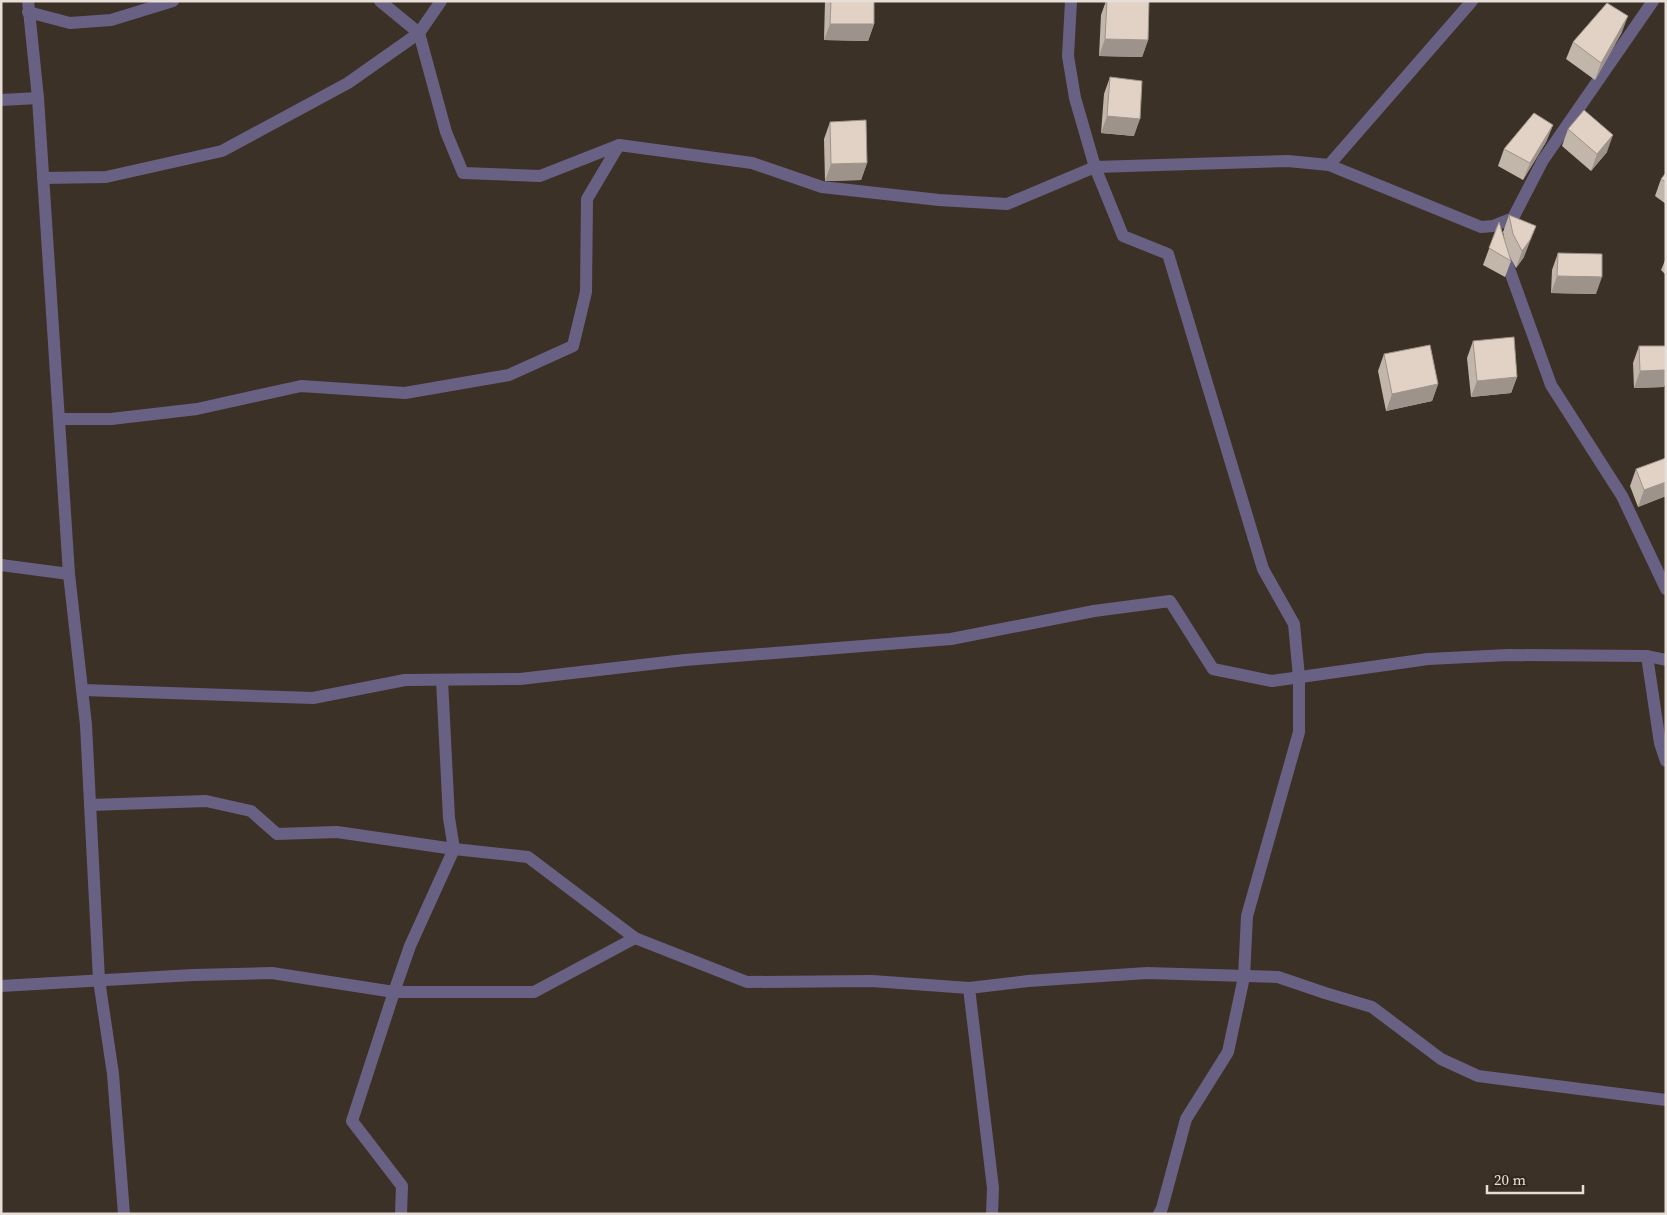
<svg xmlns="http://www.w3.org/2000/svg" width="1667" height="1215" font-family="'Source Serif 4',serif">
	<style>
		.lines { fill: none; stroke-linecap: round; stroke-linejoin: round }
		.minor { stroke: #696183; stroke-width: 12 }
		.wall { fill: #c2b5a9 }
		.shaded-wall { fill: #9e938a }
		.building { fill: #e2d2c5; stroke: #9e938a }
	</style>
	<rect width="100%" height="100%" fill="#3c3126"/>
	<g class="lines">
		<g class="minor">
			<polyline points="28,1 38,98 69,574 86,725 99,980 113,1074 124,1214"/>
			<polyline points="380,1 419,33 446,132 463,173 540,176 619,145"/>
			<polyline points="1071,1 1068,56 1075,98 1095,167 1123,236 1168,254 1263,569 1294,624 1299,677 1299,732 1247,916 1244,977 1228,1052 1186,1119 1162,1208 1159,1214"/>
			<polyline points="28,12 70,23 111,20 173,1"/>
			<polyline points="1,100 38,98"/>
			<polyline points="1329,165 1472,1"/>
			<polyline points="43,178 106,177 222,151 348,83 419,33 441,1"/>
			<polyline points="1503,252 1551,385 1622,496 1666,589"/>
			<polyline points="59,419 111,419 197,409 301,386 405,393 509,375 573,346 586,292 587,199 619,145 752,163 822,187 939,200 1007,204 1095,167 1288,161 1329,165 1481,227 1493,226 1513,218 1543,160 1653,1"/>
			<polyline points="1,565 69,574"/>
			<polyline points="1647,656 1660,743 1666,761"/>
			<polyline points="442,680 449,818 454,849 528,857 635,938"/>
			<polyline points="83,690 313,698 405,680 520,679 685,660 951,639 1094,611 1170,601 1213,669 1272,681 1428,659 1508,655 1647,656 1666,660"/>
			<polyline points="1,986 193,975 272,973 394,992 410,946 454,849 337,832 277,834 251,811 206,801 90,805"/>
			<polyline points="401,1214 402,1186 352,1121 394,992 534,992 635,938 747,982 872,981 969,988"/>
			<polyline points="992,1214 993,1188 969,988 1028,981 1147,973 1278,977 1325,993 1372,1007 1441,1059 1478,1076 1666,1100"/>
		</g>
	</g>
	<g class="wall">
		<polygon points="825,1 874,1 874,24 868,41 824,40"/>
		<polygon points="1106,1 1149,1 1148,40 1142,57 1099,56 1101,15"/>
		<polygon points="1622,32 1595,80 1566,59 1573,42"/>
		<polygon points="1110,77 1134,136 1101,133 1104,94"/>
		<polygon points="830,122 867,163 861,180 825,181 824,139"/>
		<polygon points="1553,125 1546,142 1523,180 1498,166 1504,149"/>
		<polygon points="1568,129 1607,152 1591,171 1562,146"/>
		<polygon points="1666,173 1666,204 1655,196 1661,179"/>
		<polygon points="1509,215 1524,257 1516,268 1509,255 1511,261 1505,277 1483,265 1499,222 1505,241 1503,232"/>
		<polygon points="1558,253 1596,294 1551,293 1552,270"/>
		<polygon points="1666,258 1666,275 1661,270"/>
		<polygon points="1473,341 1517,377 1511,393 1471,397 1467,358"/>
		<polygon points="1639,346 1664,387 1634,388 1633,363"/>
		<polygon points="1384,354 1438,384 1432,401 1386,411 1378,371"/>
		<polygon points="1666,458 1666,496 1638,507 1630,486 1636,469"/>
	</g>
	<g class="shaded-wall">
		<polygon points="1628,16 1622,32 1595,80 1601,63"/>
		<polygon points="830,24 874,24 868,41 824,40"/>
		<polygon points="1105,39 1148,40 1142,57 1099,56"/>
		<polygon points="1107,116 1140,119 1134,136 1101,133"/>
		<polygon points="1553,125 1546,142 1523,180 1530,163"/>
		<polygon points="1613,135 1607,152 1591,171 1597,154"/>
		<polygon points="867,163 861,180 825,181 831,164"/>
		<polygon points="1536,226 1524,257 1516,268 1522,251"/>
		<polygon points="1557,276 1602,277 1596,294 1551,293"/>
		<polygon points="1666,370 1666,382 1664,387 1634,388 1640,371"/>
		<polygon points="1517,377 1511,393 1471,397 1477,381"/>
		<polygon points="1438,384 1432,401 1386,411 1392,394"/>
		<polygon points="1666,482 1666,496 1638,507 1644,490"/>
	</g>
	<g class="building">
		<polygon points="831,1 874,1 874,24 830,24"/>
		<polygon points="1107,1 1149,1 1148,40 1105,39"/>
		<polygon points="1607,3 1628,16 1601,63 1573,42"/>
		<polygon points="1110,77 1142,81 1140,119 1107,116"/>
		<polygon points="1584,110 1613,135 1597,154 1568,129"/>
		<polygon points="1534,113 1553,125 1530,163 1504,149"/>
		<polygon points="866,120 867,163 831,164 830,122"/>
		<polygon points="1666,173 1666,182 1661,179"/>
		<polygon points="1509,215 1536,226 1530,240 1522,251 1513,234"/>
		<polygon points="1499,222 1511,261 1489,248"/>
		<polygon points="1558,253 1602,254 1602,277 1557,276"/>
		<polygon points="1514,337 1517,377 1477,381 1473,341"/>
		<polygon points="1430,345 1438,384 1392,394 1384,354"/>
		<polygon points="1639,346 1666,346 1666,370 1640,371"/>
		<polygon points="1666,458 1666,482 1644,490 1636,469"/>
	</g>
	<rect width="1667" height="1215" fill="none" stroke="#e6ded7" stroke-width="5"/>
	<path d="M1487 1185v8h96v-8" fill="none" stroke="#e6ded7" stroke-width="2.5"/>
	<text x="1494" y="1185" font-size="15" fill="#e6ded7" stroke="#32271d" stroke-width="4" paint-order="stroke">20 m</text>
</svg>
